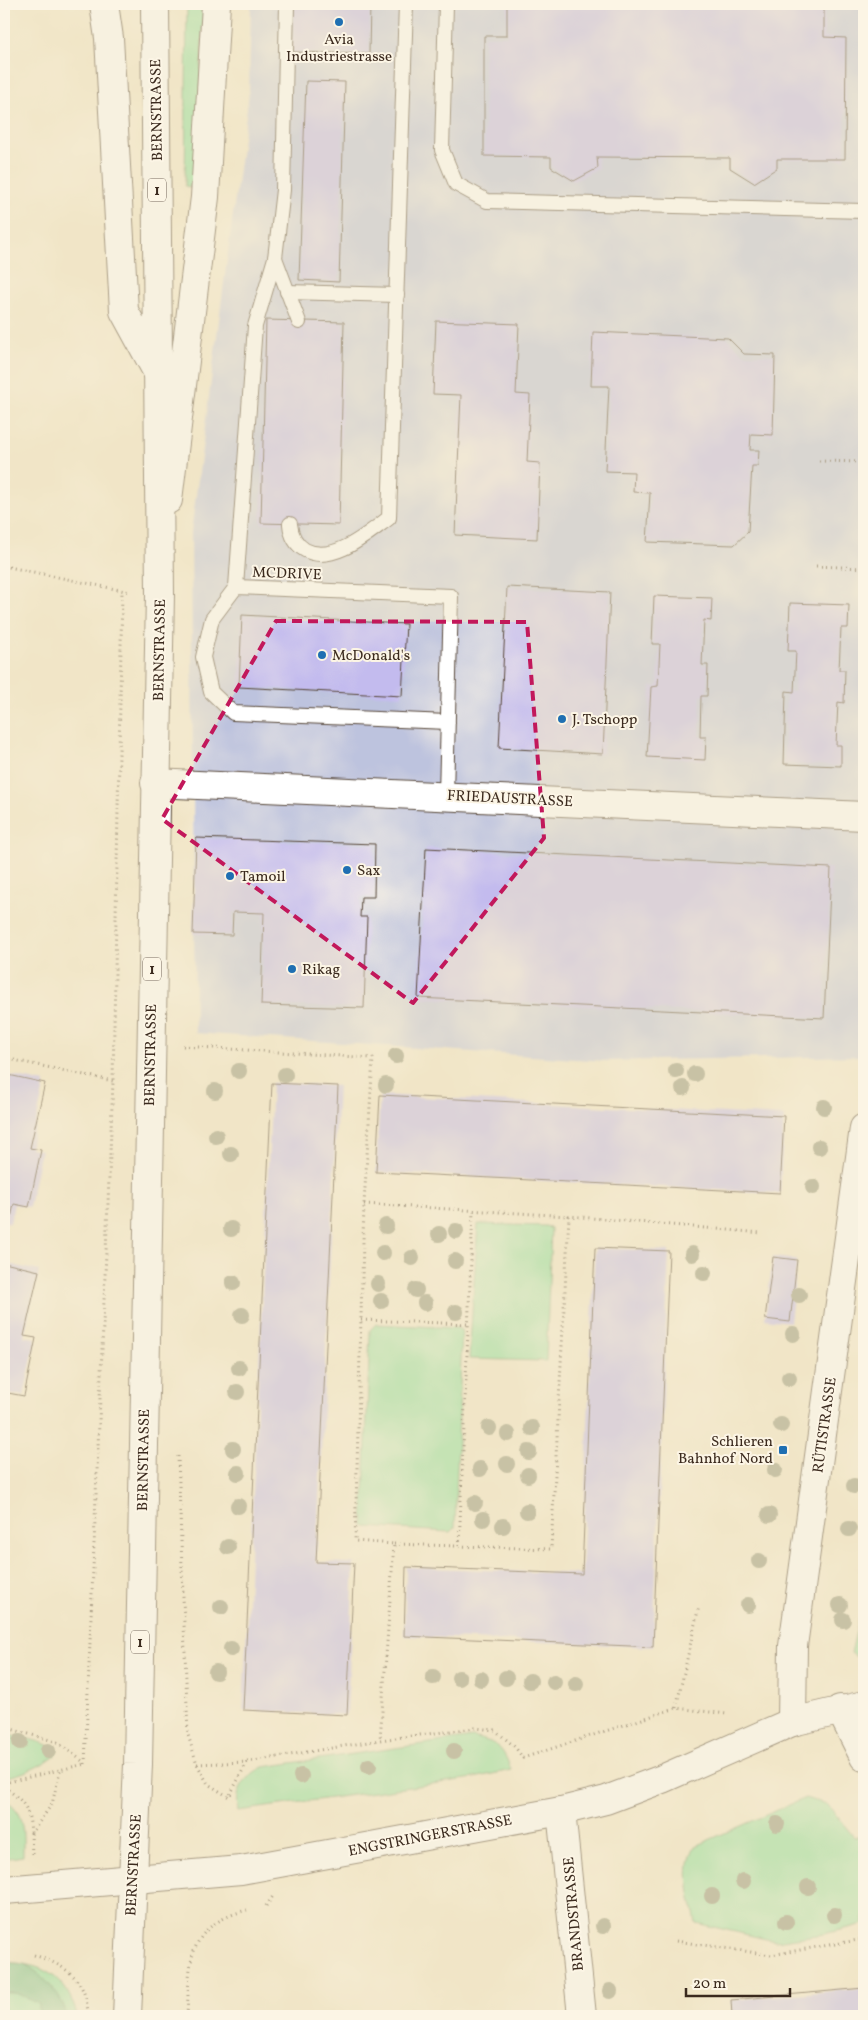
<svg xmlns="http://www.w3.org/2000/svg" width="868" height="2020" font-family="Vollkorn,serif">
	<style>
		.industrial { fill: #bdc3de }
		.green { fill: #90df9e; stroke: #66845e }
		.forest { fill: #74be85; stroke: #587452 }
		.building { fill: #c3bbee }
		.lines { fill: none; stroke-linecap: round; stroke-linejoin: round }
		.service-casing { stroke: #564637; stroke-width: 16 }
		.minor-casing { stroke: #564637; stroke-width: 30 }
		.tertiary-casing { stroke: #564637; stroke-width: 30 }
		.secondary-casing { stroke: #564637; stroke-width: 30 }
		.primary-casing { stroke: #564637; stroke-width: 30 }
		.path { stroke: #564637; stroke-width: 3; stroke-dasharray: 1 4; stroke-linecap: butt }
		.service { stroke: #fff; stroke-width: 14 }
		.minor { stroke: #fff; stroke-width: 28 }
		.tertiary { stroke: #fff; stroke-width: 28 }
		.secondary { stroke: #fff; stroke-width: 28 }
		.primary { stroke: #fff; stroke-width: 28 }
		.tree { fill: #98977c }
		.marked { fill: none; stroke: #c2185b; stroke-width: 4; stroke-dasharray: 10 6; stroke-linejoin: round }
		.poi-dot { fill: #1f6fb2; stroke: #fcf5e5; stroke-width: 2 }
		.labels { text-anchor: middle; stroke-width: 4; stroke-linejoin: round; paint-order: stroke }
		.shield { fill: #fcf5e5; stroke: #75675a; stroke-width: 1 }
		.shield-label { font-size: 14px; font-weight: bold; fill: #3b2a1e }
		.poi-label { font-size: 15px; fill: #3b2a1e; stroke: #fcf5e5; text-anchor: start }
		.street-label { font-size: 15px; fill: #3b2a1e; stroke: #fcf5e5 }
	</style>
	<rect width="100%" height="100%" fill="#fcf5e5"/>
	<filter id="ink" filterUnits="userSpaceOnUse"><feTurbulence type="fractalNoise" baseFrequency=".02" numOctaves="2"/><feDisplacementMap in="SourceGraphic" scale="10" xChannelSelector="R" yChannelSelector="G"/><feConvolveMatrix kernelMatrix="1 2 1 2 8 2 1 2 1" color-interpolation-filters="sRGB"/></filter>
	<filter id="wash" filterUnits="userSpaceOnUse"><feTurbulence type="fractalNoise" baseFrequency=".0096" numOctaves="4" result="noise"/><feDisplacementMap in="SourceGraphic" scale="20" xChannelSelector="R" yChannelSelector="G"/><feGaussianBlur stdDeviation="1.12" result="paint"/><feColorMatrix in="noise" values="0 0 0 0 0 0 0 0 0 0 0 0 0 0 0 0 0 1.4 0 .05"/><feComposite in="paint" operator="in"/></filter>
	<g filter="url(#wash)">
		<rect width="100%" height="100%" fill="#f1e5c7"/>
		<polygon class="industrial" points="251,4 864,4 864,1056 605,1061 195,1033 191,533 249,93"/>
		<g class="green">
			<polygon points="187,4 204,4 195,188 185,186"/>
			<polygon points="478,1224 546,1226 551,1229 546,1361 469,1359"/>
			<polygon points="376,1324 458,1328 462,1331 455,1527 450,1532 365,1527 363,1525 370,1330"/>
			<polygon points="860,1614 864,1621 864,1662 851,1653"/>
			<path d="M 4,1734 C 19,1738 49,1740 58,1753 C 41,1767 25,1773 4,1778 Z"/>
			<path d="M 472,1737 C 496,1742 503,1746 511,1770 L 474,1778 L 238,1811 C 235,1789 244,1777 263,1767 Z"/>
			<path d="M 805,1798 L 827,1804 L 854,1837 L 864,1836 L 864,1924 L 824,1934 L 775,1941 L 696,1923 C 691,1896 682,1871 695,1846 Z"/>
			<path d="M 4,1800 C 26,1812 23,1834 23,1856 L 4,1859 Z"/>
			<path d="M 4,1963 C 43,1962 68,1978 77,2016 L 4,2016 Z"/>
		</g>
		<path class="forest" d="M 4,1963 C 11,1963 22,1962 28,1966 C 44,1976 63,1997 67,2016 L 39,2016 L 39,2004 L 16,1993 L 4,1993 Z"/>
		<g id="blocks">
			<g class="building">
				<polygon points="294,4 370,4 369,54 292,52"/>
				<polygon points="507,4 824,4 824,37 846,38 845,159 777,159 777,168 754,183 730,168 730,158 597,157 598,168 574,181 551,167 551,157 484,156 484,36 507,36"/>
				<polygon points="306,81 345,82 339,282 299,280"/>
				<polygon points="266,320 344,322 339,525 261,523"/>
				<polygon points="436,321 519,324 516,394 530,395 527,462 540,463 537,539 455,535 461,395 433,394"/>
				<polygon points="593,332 728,338 744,354 775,355 773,435 751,434 750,450 759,450 758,466 752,466 748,532 734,545 647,542 650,493 633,492 634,472 605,471 609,386 591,386"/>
				<polygon points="507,587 610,592 603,754 499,748"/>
				<polygon points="654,596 712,598 711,621 704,620 702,665 708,665 707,696 701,696 700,737 706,737 705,760 647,757 651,687 658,686 660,644 652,644"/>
				<polygon points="790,603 849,605 848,628 841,628 839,670 845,670 844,703 838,702 836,745 841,745 841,766 784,764 786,691 794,692 796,651 788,651"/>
				<polygon points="242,615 406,624 402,696 239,687"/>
				<polygon points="196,838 375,844 374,897 361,897 360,917 367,917 364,1008 261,1005 264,913 233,912 232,935 193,934"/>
				<polygon points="426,848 831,868 824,1018 418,998"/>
				<polygon points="4,1074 45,1083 30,1148 41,1150 29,1207 14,1204 10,1223 4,1221"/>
				<polygon points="272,1083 338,1086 316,1562 354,1563 347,1715 243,1710"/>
				<polygon points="380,1095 784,1116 780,1193 376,1172"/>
				<polygon points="595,1248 669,1251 653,1647 404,1636 406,1567 582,1574"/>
				<polygon points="773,1257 797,1260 790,1322 765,1319"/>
				<polygon points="4,1263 39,1271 24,1336 36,1338 24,1396 8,1393 5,1410"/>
				<polygon points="864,1988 864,2016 732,2016 731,2000"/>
			</g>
		</g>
	</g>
	<g filter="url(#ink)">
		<use href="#blocks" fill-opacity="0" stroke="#564637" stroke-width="1"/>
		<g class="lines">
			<g class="service-casing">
				<g id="service">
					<polyline points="446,4 442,150 456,184 487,201 864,211"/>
					<polyline points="275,258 299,322"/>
					<polyline points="287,292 397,295"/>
					<path d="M 290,524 C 291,535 295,544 305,550 C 333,565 368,533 389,518 L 406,4"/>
					<polyline points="236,587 255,326 275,258 283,190 287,4"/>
					<polyline points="446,795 451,596 236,587 212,619 203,657 211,692 233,713 448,722"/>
				</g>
			</g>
			<g class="minor-casing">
				<g id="minor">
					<polyline points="155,783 864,816"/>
					<polyline points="840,1709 864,1757"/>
					<polyline points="792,1722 793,1646 864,1128"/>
					<polyline points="561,1811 582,2016"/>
				</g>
			</g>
			<g class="tertiary-casing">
				<g id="tertiary">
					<polyline points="104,4 109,38 124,311 160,377"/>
					<polyline points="168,500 205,197 216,4"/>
				</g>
			</g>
			<g class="secondary-casing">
				<polyline id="secondary" points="4,1890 241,1870 561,1811 606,1800 662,1779 792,1722 864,1705"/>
			</g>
			<g class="primary-casing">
				<polyline id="primary" points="127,2016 138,1764 160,594 155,4"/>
			</g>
			<g class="path">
				<polyline points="819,461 864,462"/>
				<polyline points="4,566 130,592"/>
				<polyline points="816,566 864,568"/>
				<polyline points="183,1046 373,1058 364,1204 355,1541 394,1544 380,1740"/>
				<polyline points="4,1058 113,1081"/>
				<polyline points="364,1204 569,1216"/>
				<polyline points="361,1320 468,1324"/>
				<polyline points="178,1456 188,1735 197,1764 208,1784 229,1797 247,1762"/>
				<polyline points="394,1544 551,1549 569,1216 762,1233"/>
				<polyline points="459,1546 473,1211"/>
				<polyline points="676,1708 699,1606"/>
				<polyline points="4,1727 57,1742 85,1763"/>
				<polyline points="85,1764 113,1081 122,591"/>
				<polyline points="197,1764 247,1762 380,1740 475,1728 495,1730 515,1747 523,1758 676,1708 727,1714"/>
				<polyline points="4,1783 85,1764"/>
				<path d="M 4,1787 C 25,1802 29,1807 31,1833"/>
				<polyline points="32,1854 31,1834 52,1804 60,1771"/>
				<polyline points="266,1906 273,1896"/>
				<polyline points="676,1941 771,1955 864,1939"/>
				<path d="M 34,1955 C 67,1966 87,1979 88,2016"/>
				<path d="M 187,2016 C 190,1962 185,1926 247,1910"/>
			</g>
			<use href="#service" class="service"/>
			<use href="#minor" class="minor"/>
			<use href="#tertiary" class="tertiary"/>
			<use href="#secondary" class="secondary"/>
			<use href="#primary" class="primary"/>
		</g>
		<g class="tree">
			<circle cx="396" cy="1056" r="8"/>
			<circle cx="239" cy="1071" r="8"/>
			<circle cx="676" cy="1071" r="8"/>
			<circle cx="695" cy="1074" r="8"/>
			<circle cx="285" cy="1075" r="8"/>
			<circle cx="386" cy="1085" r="8"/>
			<circle cx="683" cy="1088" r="8"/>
			<circle cx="215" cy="1091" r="8"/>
			<circle cx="824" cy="1107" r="8"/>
			<circle cx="216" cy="1136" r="8"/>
			<circle cx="819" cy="1147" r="8"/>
			<circle cx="231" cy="1154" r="8"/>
			<circle cx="813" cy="1187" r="8"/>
			<circle cx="386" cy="1226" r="8"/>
			<circle cx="231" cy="1229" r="8"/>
			<circle cx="456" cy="1231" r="8"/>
			<circle cx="439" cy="1234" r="8"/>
			<circle cx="383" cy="1253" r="8"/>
			<circle cx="692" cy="1254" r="8"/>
			<circle cx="412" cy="1258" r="8"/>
			<circle cx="455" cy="1261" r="8"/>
			<circle cx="704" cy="1273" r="8"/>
			<circle cx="233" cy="1283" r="8"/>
			<circle cx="378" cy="1284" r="8"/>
			<circle cx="416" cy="1290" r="8"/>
			<circle cx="799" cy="1295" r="8"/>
			<circle cx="381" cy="1301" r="8"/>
			<circle cx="425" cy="1303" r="8"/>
			<circle cx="456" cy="1312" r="8"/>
			<circle cx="242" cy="1315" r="8"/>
			<circle cx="793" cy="1334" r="8"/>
			<circle cx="239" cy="1368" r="8"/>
			<circle cx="789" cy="1378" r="8"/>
			<circle cx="237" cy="1392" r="8"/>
			<circle cx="781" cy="1425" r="8"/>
			<circle cx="489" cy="1428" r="8"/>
			<circle cx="532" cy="1428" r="8"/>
			<circle cx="508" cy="1434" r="8"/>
			<circle cx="233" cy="1449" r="8"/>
			<circle cx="529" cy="1452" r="8"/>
			<circle cx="507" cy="1464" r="8"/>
			<circle cx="480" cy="1469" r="8"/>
			<circle cx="775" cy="1470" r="8"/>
			<circle cx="238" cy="1473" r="8"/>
			<circle cx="528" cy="1475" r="8"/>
			<circle cx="854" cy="1486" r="8"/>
			<circle cx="475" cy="1503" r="8"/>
			<circle cx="238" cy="1506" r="8"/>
			<circle cx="527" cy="1511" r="8"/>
			<circle cx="769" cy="1515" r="8"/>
			<circle cx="483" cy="1519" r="8"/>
			<circle cx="503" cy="1526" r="8"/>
			<circle cx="849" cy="1529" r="8"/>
			<circle cx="228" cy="1547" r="8"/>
			<circle cx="759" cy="1561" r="8"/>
			<circle cx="748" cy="1605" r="8"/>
			<circle cx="840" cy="1605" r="8"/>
			<circle cx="221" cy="1607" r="8"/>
			<circle cx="843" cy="1620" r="8"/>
			<circle cx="231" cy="1649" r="8"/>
			<circle cx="216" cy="1672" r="8"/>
			<circle cx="433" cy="1677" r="8"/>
			<circle cx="459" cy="1678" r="8"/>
			<circle cx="506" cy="1678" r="8"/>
			<circle cx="481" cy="1679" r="8"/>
			<circle cx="530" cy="1681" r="8"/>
			<circle cx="554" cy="1682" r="8"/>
			<circle cx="576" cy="1684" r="8"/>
			<circle cx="20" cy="1742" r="8"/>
			<circle cx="48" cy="1751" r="8"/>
			<circle cx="454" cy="1751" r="8"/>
			<circle cx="369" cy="1766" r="8"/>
			<circle cx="301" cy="1776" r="8"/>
			<circle cx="777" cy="1824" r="8"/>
			<circle cx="743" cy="1881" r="8"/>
			<circle cx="808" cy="1887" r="8"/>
			<circle cx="712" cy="1896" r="8"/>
			<circle cx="834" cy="1915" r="8"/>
			<circle cx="786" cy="1922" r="8"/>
			<circle cx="603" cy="1926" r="8"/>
			<circle cx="610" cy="1991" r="8"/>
		</g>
	</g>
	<path d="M0 0H868V2020H0ZM 276,621 L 527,622 L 544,838 L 413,1003 L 162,819 Z" fill="#f1e5c7" fill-opacity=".55" fill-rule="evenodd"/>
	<path class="marked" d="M 276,621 L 527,622 L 544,838 L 413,1003 L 162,819 Z"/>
	<g class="poi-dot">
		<circle cx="339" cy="22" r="5"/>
		<circle cx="322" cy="655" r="5"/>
		<circle cx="562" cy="719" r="5"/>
		<circle cx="347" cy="870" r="5"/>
		<circle cx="230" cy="876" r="5"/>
		<circle cx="292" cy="969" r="5"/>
		<rect x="778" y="1445" width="10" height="10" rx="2.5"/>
	</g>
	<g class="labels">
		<g class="shield">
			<rect x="148" y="178.5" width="18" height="23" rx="4"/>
			<rect x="143" y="957.5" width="18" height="23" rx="4"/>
			<rect x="131" y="1630.5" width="18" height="23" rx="4"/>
		</g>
		<g class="shield-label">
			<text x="157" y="195">1</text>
			<text x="152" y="974">1</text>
			<text x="140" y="1647">1</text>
		</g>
		<g class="poi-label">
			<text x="339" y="44" text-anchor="middle">Avia<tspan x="339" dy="17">Industriestrasse</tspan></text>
			<text x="332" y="660">McDonald's</text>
			<text x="572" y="724">J. Tschopp</text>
			<text x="357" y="875">Sax</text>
			<text x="240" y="881">Tamoil</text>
			<text x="302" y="974">Rikag</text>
			<text x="773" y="1446" text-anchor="end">Schlieren<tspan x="773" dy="17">Bahnhof Nord</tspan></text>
		</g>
		<g class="street-label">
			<text transform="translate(156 110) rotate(-91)" y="5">BERNSTRASSE</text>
			<text transform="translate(287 573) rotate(2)" y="5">MCDRIVE</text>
			<text transform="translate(159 650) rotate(-89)" y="5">BERNSTRASSE</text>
			<text transform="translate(510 798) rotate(3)" y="5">FRIEDAUSTRASSE</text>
			<text transform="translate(150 1055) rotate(-89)" y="5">BERNSTRASSE</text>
			<text transform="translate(824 1425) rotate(-82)" y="5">RÜTISTRASSE</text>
			<text transform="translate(143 1460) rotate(-89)" y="5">BERNSTRASSE</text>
			<text transform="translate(430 1835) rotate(-11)" y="5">ENGSTRINGERSTRASSE</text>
			<text transform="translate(133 1865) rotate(-87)" y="5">BERNSTRASSE</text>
			<text transform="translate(573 1914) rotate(-95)" y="5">BRANDSTRASSE</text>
		</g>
	</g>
	<rect width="868" height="2020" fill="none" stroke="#fcf5e5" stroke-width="20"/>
	<path d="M686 1988v8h104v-8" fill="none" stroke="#3b2a1e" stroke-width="2.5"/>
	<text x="693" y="1988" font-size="15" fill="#3b2a1e" stroke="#fcf5e5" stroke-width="4" paint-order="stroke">20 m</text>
</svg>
